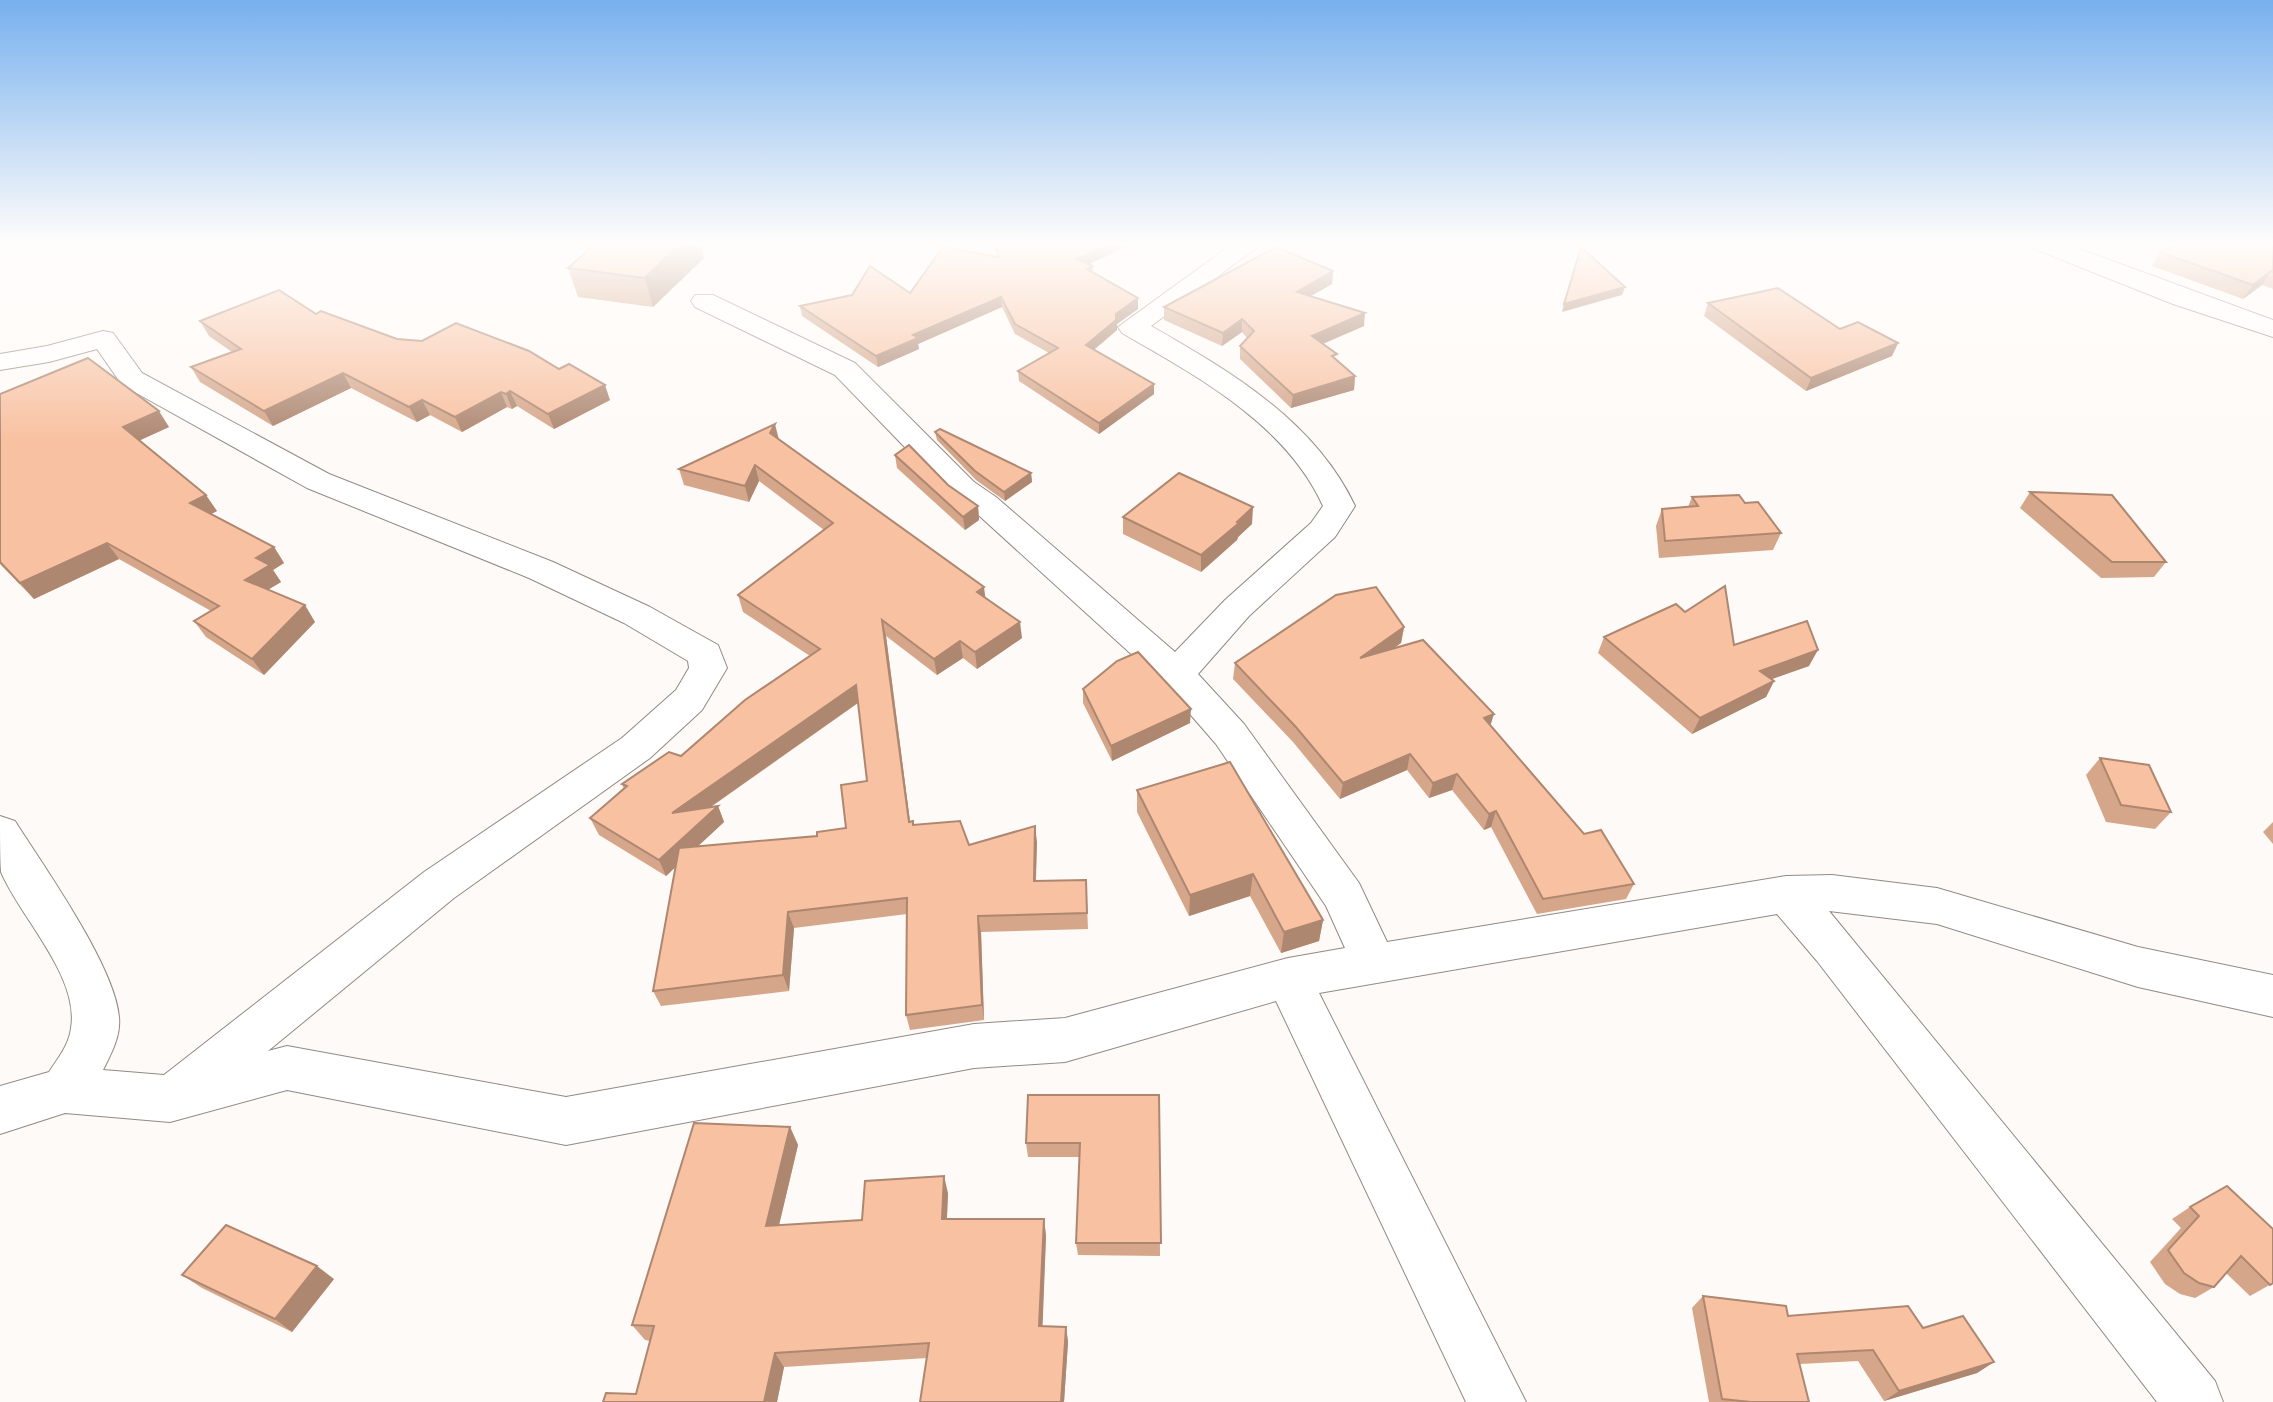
<svg xmlns="http://www.w3.org/2000/svg" width="2273" height="1402" font-family="'Source Serif 4',serif">
	<style>
		.lines { fill: none; stroke-linecap: round; stroke-linejoin: round }
		.street-casing { stroke: #948983; stroke-width: 2 }
		.street { fill: #fff; fill-rule: evenodd }
		.wall { fill: #d5a68a; fill-rule: evenodd }
		.shaded-wall { fill: #ae8771 }
		.building { fill: #f8c1a1; stroke: #ae8771; stroke-width: 2 }
	</style>
	<rect width="100%" height="100%" fill="#fefaf7"/>
	<g class="lines">
		<g class="street-casing">
			<g id="street">
				<path d="M 1231,245 L 1260,245 L 1151,326 C 1230,371 1315,421 1355,506 L 1335,537 L 1249,616 L 1198,674 L 1244,724 L 1359,883 L 1387,942 L 1786,876 L 1832,875 L 1937,888 L 2138,947 L 2273,975 L 2273,1017 L 2138,987 L 1937,924 L 1829,911 L 2215,1381 L 2223,1402 L 2157,1402 L 1817,961 L 1777,914 L 1319,993 L 1526,1402 L 1466,1402 L 1276,1001 L 1065,1062 L 974,1068 L 566,1145 L 287,1090 L 170,1122 L 65,1113 L 0,1134 L 0,1086 L 49,1072 C 58,1058 69,1045 71,1028 C 80,977 20,917 1,872 C 0,857 0,832 0,816 L 15,821 C 44,867 115,966 119,1017 C 121,1036 111,1054 103,1070 L 164,1075 L 424,872 L 622,738 L 676,690 L 689,668 L 688,661 L 624,623 L 529,578 L 307,488 L 122,385 L 97,349 L 49,362 L 0,370 L 0,354 L 47,346 L 103,331 L 113,333 L 142,373 L 329,474 L 553,562 L 650,607 L 718,645 L 727,668 L 702,710 L 650,758 L 454,898 L 268,1051 L 287,1046 L 566,1097 L 974,1024 L 1065,1018 L 1288,958 L 1345,948 L 1326,906 L 1216,744 L 1163,683 L 974,511 L 952,496 L 835,375 L 695,307 L 691,301 L 695,295 L 713,295 L 855,363 L 974,482 L 996,497 L 1175,652 L 1225,600 L 1311,523 L 1323,506 C 1286,424 1197,376 1122,333 L 1118,327 Z"/>
				<polygon points="2034,245 2069,245 2273,320 2273,337 2173,304 2037,250"/>
			</g>
		</g>
		<use href="#street" class="street"/>
	</g>
	<g class="wall">
		<polygon points="594,245 701,245 704,258 653,307 578,297 568,268"/>
		<polygon points="996,245 1130,245 1088,264 1093,266 1093,273 1138,309 1117,324 1117,330 1094,350 1154,394 1099,434 1019,381 1018,371 1049,353 1015,334 1002,307 918,344 919,349 878,367 802,316 800,306 910,293 998,257"/>
		<polygon points="2273,245 2273,289 2262,285 2243,299 2152,266 2160,252"/>
		<polygon points="1333,271 1332,284 1310,296 1364,326 1323,344 1336,360 1355,376 1354,390 1291,408 1240,359 1240,346 1247,338 1242,332 1222,346 1164,320 1164,307"/>
		<polygon points="1708,303 1840,329 1898,343 1892,356 1806,391 1704,316"/>
		<polygon points="316,314 397,339 610,400 554,429 517,406 512,409 507,407 462,432 430,415 417,422 351,388 273,426 200,382 191,367 232,352 209,336 200,321"/>
		<polygon points="0,394 169,427 140,440 217,511 211,514 274,547 284,563 273,570 281,582 267,590 315,622 264,675 206,637 194,621 211,611 119,559 34,599 0,564"/>
		<polygon points="935,432 1031,473 1032,482 1005,501 976,480 937,440"/>
		<path d="M 778,438 L 986,598 L 1022,638 L 977,669 L 963,658 L 937,675 L 886,636 L 910,821 L 914,825 L 969,845 L 1037,842 L 1036,881 L 1086,880 L 1088,929 L 981,932 L 984,1020 L 910,1030 L 906,1015 L 907,914 L 794,928 L 789,991 L 661,1006 L 653,991 L 675,867 L 666,876 L 599,835 L 590,818 L 624,789 L 622,784 L 681,756 L 810,656 L 743,612 L 738,595 L 824,530 L 759,481 L 749,502 L 684,485 L 679,469 ZM 858,703 L 867,781 L 846,828 L 817,836 L 698,846 L 724,822 L 718,806 L 711,807 Z"/>
		<polygon points="895,455 948,485 978,506 979,520 965,530 897,468"/>
		<polygon points="2030,492 2166,562 2154,577 2101,578 2020,508"/>
		<polygon points="1692,497 1781,533 1773,550 1659,558 1656,526 1662,509 1688,507"/>
		<polygon points="1123,517 1252,524 1238,537 1237,540 1201,572 1123,534"/>
		<polygon points="1404,627 1401,643 1393,649 1490,726 1584,834 1634,884 1626,899 1537,914 1491,827 1484,830 1452,790 1429,798 1407,770 1340,799 1293,742 1233,679 1235,663"/>
		<polygon points="1604,637 1734,645 1809,666 1771,679 1774,681 1766,697 1692,734 1598,653"/>
		<polygon points="1083,689 1190,723 1112,761 1083,703"/>
		<polygon points="2100,758 2171,812 2155,829 2106,822 2086,775"/>
		<polygon points="1137,790 1323,920 1319,941 1281,953 1250,896 1189,916 1137,812"/>
		<polygon points="2273,822 2273,844 2263,832"/>
		<polygon points="1159,1095 1160,1256 1078,1255 1076,1243 1079,1157 1028,1157 1026,1143"/>
		<polygon points="790,1127 798,1145 779,1225 862,1220 948,1193 947,1219 1044,1219 1046,1236 1042,1326 1066,1327 1068,1342 1064,1402 920,1402 927,1358 784,1367 777,1402 603,1402 636,1394 650,1341 645,1340 632,1325"/>
		<polygon points="2190,1207 2273,1283 2250,1296 2226,1273 2214,1287 2195,1298 2180,1294 2165,1284 2150,1262 2181,1228 2172,1219"/>
		<polygon points="182,1275 334,1279 292,1332 202,1288"/>
		<polygon points="1703,1296 1788,1316 1923,1328 1994,1362 1977,1373 1884,1401 1858,1361 1800,1364 1809,1402 1709,1402 1692,1308"/>
	</g>
	<g class="shaded-wall">
		<polygon points="677,245 701,245 704,258 653,307 645,278"/>
		<polygon points="1108,245 1130,245 1077,270 1077,259"/>
		<polygon points="1333,271 1332,284 1295,305 1297,292"/>
		<polygon points="2271,271 2262,285 2243,299 2253,285"/>
		<polygon points="1625,287 1622,295 1562,312 1564,304"/>
		<polygon points="1001,297 1002,307 918,344 919,349 878,367 876,356 913,335"/>
		<polygon points="1138,298 1138,309 1117,324 1117,330 1086,356 1086,345 1116,314"/>
		<polygon points="1365,313 1364,326 1310,349 1312,336"/>
		<polygon points="1242,319 1242,332 1222,346 1223,333"/>
		<polygon points="1898,343 1892,356 1806,391 1811,378"/>
		<polygon points="343,373 351,388 273,426 264,411"/>
		<polygon points="1355,376 1354,390 1291,408 1293,395"/>
		<polygon points="1154,384 1154,394 1099,434 1099,423"/>
		<polygon points="605,385 610,400 554,429 548,414"/>
		<polygon points="510,391 517,406 512,409 506,394"/>
		<polygon points="501,392 507,407 462,432 455,417"/>
		<polygon points="422,400 430,415 417,422 409,407"/>
		<polygon points="159,411 169,427 134,443 123,427"/>
		<polygon points="775,424 779,440 770,433"/>
		<polygon points="755,465 759,481 749,502 745,486"/>
		<polygon points="1031,473 1032,482 1005,501 1004,492"/>
		<polygon points="206,495 217,511 201,519 190,503"/>
		<polygon points="978,506 979,520 965,530 963,517"/>
		<polygon points="1253,507 1252,524 1238,537 1237,540 1201,572 1201,555"/>
		<polygon points="107,543 119,559 34,599 20,583"/>
		<polygon points="274,547 284,563 273,570 281,582 256,597 245,580 256,558"/>
		<polygon points="984,587 986,603 977,592"/>
		<polygon points="305,605 315,622 264,675 252,659"/>
		<polygon points="882,620 886,636 912,838 909,822"/>
		<polygon points="1020,622 1022,638 977,669 975,652"/>
		<polygon points="1404,627 1401,643 1357,674 1360,658"/>
		<polygon points="960,641 963,658 937,675 934,659"/>
		<polygon points="1818,650 1809,666 1752,686 1760,671"/>
		<polygon points="1774,681 1766,697 1692,734 1700,718"/>
		<polygon points="856,685 859,702 679,829 672,813"/>
		<polygon points="1191,709 1190,723 1112,761 1111,746"/>
		<polygon points="1494,714 1489,730 1484,718"/>
		<polygon points="1410,754 1407,770 1340,799 1343,783"/>
		<polygon points="1457,774 1452,790 1429,798 1433,783"/>
		<polygon points="718,806 724,822 666,876 659,860"/>
		<polygon points="1496,811 1491,827 1484,830 1489,814"/>
		<polygon points="1035,826 1037,842 1035,897 1034,881"/>
		<polygon points="1253,874 1250,896 1189,916 1190,895"/>
		<polygon points="788,912 794,928 789,991 783,975"/>
		<polygon points="978,916 981,932 984,1020 982,1005"/>
		<polygon points="1323,920 1319,941 1281,953 1284,932"/>
		<polygon points="790,1127 798,1145 775,1242 766,1226"/>
		<polygon points="944,1176 948,1193 946,1235 942,1219"/>
		<polygon points="1044,1219 1046,1236 1042,1341 1039,1326"/>
		<polygon points="317,1266 334,1279 292,1332 275,1319"/>
		<polygon points="1066,1327 1068,1342 1064,1402 1061,1402"/>
		<polygon points="775,1353 784,1367 777,1402 764,1402"/>
		<polygon points="1994,1362 1977,1373 1884,1401 1899,1391"/>
	</g>
	<g class="building">
		<polygon points="594,245 679,245 645,278 568,268"/>
		<polygon points="996,245 1108,245 1077,259 1093,266 1087,269 1138,298 1116,314 1116,320 1086,345 1154,384 1099,423 1018,371 1058,348 1015,324 1001,297 913,335 918,338 876,356 800,306 852,295 870,266 910,293 943,247 998,257"/>
		<polygon points="2176,245 2273,245 2273,272 2271,271 2253,285 2160,252"/>
		<polygon points="1276,247 1333,271 1297,292 1365,313 1312,336 1337,354 1332,356 1355,376 1293,395 1240,346 1254,331 1242,319 1223,333 1164,307"/>
		<polygon points="1581,247 1625,287 1564,304"/>
		<polygon points="1778,288 1840,329 1858,322 1898,343 1811,378 1708,303"/>
		<polygon points="279,290 316,314 321,311 397,339 422,341 456,323 529,351 559,369 569,364 605,385 548,414 510,391 506,394 501,392 455,417 422,400 409,407 343,373 264,411 191,367 241,349 200,321"/>
		<polygon points="88,358 159,411 123,427 206,495 190,503 274,547 256,558 270,565 245,580 305,605 252,659 194,621 219,606 107,543 20,583 0,562 0,394"/>
		<polygon points="775,424 770,433 984,587 977,592 1020,622 975,652 960,641 934,659 882,620 909,822 913,821 913,825 960,821 969,845 1035,826 1034,881 1086,880 1087,913 978,916 982,1005 906,1015 907,898 788,912 783,975 653,991 679,848 817,836 817,832 846,828 841,785 867,781 856,685 672,813 718,806 659,860 590,818 627,786 622,784 669,752 681,756 745,700 820,649 738,595 833,523 755,465 745,486 679,469"/>
		<polygon points="940,429 1031,473 1004,492 975,471 935,432"/>
		<polygon points="909,445 948,485 978,506 963,517 895,455"/>
		<polygon points="1179,473 1253,507 1237,522 1239,523 1201,555 1123,517"/>
		<polygon points="2030,492 2112,495 2166,562 2112,562"/>
		<polygon points="1739,495 1745,503 1758,502 1781,533 1665,541 1662,509 1698,506 1692,497"/>
		<polygon points="1725,586 1734,645 1807,621 1818,650 1760,671 1774,681 1700,718 1604,637 1676,604 1685,612"/>
		<polygon points="1376,587 1404,627 1360,658 1423,640 1494,714 1484,718 1584,834 1601,830 1634,884 1543,899 1496,811 1489,814 1457,774 1433,783 1410,754 1343,783 1295,726 1235,663 1336,595"/>
		<polygon points="1138,652 1191,709 1111,746 1083,689 1117,661"/>
		<polygon points="2100,758 2149,765 2171,812 2121,805"/>
		<polygon points="1230,762 1323,920 1284,932 1253,874 1190,895 1137,790"/>
		<polygon points="1028,1095 1159,1095 1161,1243 1076,1243 1080,1143 1026,1143"/>
		<polygon points="694,1123 790,1127 766,1226 862,1220 865,1181 944,1176 942,1219 1044,1219 1039,1326 1066,1327 1061,1402 920,1402 929,1343 775,1353 764,1402 603,1402 606,1393 636,1394 654,1326 632,1325"/>
		<polygon points="2227,1186 2273,1229 2273,1283 2270,1285 2241,1256 2214,1287 2199,1283 2184,1273 2168,1250 2199,1216 2190,1207"/>
		<polygon points="226,1225 317,1266 275,1319 182,1275"/>
		<polygon points="1703,1296 1786,1306 1788,1316 1908,1306 1923,1328 1963,1316 1994,1362 1899,1391 1873,1350 1797,1354 1809,1402 1751,1402 1722,1399"/>
	</g>
	<linearGradient id="sky" x2="0" y2="1"><stop stop-color="#77b0ee"/><stop offset="0.55" stop-color="#fffdfb"/><stop offset="1" stop-color="#fffdfb" stop-opacity="0"/></linearGradient>
	<rect width="2273" height="442" fill="url(#sky)"/>
</svg>
